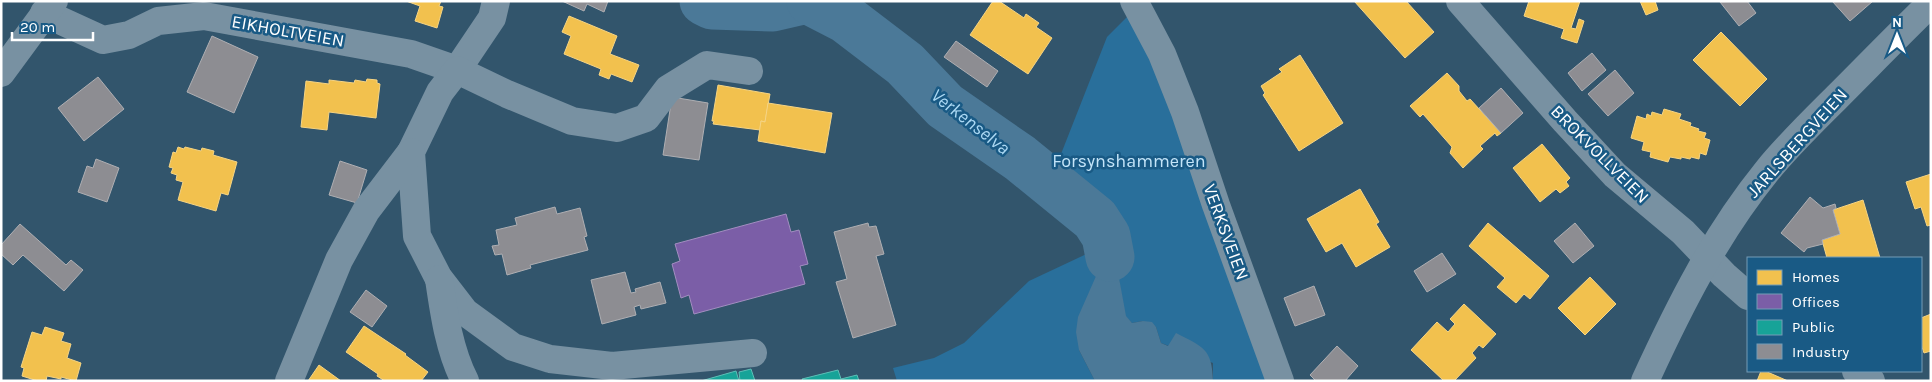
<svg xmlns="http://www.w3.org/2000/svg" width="1932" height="382" font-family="Karla,sans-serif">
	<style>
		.green { fill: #296f9b }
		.water { fill: #4b7998 }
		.homes { fill: #f2c14e; stroke: #f6d483 }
		.offices { fill: #7b5ea7; stroke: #a38ec1 }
		.public { fill: #17a398; stroke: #5dbfb7 }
		.industry { fill: #8d8d92; stroke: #afafb3 }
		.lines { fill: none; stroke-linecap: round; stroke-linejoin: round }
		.river { stroke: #4b7998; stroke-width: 49 }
		.minor { stroke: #7891a2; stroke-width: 28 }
		.labels { text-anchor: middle; stroke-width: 5; stroke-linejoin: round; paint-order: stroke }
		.street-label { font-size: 18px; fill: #fff; stroke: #195a85 }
		.park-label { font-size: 18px; fill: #c4e5f9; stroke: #195a85 }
		.water-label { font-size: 19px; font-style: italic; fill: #abd8f3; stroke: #195a85 }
	</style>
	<rect width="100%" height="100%" fill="#32556c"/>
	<g class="green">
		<polygon points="1127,17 1145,24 1280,381 1213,381 1213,363 1161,343 1156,327 1143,321 1132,323 1125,316 1115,256 1110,257 1106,236 1095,219 1050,182 1107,37"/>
		<polygon points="1095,250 1104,258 1090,293 1079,350 1095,381 897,381 893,368 934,358 964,343 1029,281"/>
	</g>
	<path class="water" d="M 1115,256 L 1126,316 L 1132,323 L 1143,321 L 1152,322 L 1156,327 L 1161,343 L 1168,346 L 1176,333 C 1203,347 1212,348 1213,381 L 1095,381 L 1079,350 L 1076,332 L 1078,317 L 1104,258 Z"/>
	<g class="homes">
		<polygon points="406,1 441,1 439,6 443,7 437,28 415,21 420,6"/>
		<polygon points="993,1 999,1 1024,18 1026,14 1039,23 1036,27 1052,38 1028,74 970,35"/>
		<polygon points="1354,1 1406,1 1434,32 1405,58"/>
		<polygon points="1529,1 1580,1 1571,28 1576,29 1579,19 1584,21 1577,43 1561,38 1564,29 1524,16"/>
		<polygon points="1640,1 1655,1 1658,10 1646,15"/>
		<polygon points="569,16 617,36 610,54 639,65 632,82 611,74 609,79 599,75 601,69 564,54 571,36 562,32"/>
		<polygon points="1721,32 1767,79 1740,106 1693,60"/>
		<polygon points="1300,55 1343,123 1299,151 1263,95 1265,93 1261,86 1282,72 1279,69"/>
		<polygon points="1447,73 1459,86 1459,91 1467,101 1470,99 1501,133 1497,136 1495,133 1480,146 1483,149 1463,168 1450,153 1452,147 1423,114 1420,117 1410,106"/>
		<polygon points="367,79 377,80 377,83 380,84 376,118 329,112 327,130 301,127 306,81 329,84 329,80 354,83 355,80 366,82"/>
		<polygon points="718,85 770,94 765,122 761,121 760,130 713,124 714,121 712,121"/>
		<polygon points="768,103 832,113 825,153 758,141 761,121 765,122"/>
		<polygon points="1664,109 1681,114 1679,119 1691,123 1690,126 1699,129 1698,131 1706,133 1704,138 1710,140 1706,155 1700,153 1699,159 1691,157 1690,159 1681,157 1681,159 1670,157 1668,162 1650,157 1651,152 1642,150 1644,142 1631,138 1637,116 1646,119 1647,114 1651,116 1652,112 1662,115"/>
		<polygon points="1542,144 1570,178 1566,182 1569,186 1560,193 1556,189 1540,202 1513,168"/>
		<polygon points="178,147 184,149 185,147 201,151 202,148 214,151 213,155 237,162 228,195 221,193 216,211 178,200 183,182 176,180 177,175 171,173 173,168 169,167 173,152 176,153"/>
		<polygon points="1931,174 1931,225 1927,226 1921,207 1915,209 1906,182"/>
		<polygon points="1360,189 1379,222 1376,224 1390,247 1356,267 1342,243 1326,252 1307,219"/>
		<polygon points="1863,200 1880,258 1827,258 1822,240 1840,234 1833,210"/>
		<polygon points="1488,223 1549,276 1530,299 1524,294 1516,303 1497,287 1505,278 1469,246"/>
		<polygon points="1590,277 1616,304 1585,335 1558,308"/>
		<polygon points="1464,304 1496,334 1483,348 1479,345 1472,353 1476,358 1454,381 1444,381 1411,350 1437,322 1448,332 1455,324 1450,319"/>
		<polygon points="1931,314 1931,351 1924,353 1921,344 1921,318"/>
		<polygon points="364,326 406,354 405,355 428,372 421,381 385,381 377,376 378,374 346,352"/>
		<polygon points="45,327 64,333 61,341 71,344 67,358 81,363 76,381 61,377 61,379 47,376 46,381 38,381 22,376 24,368 21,367 32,332 42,335"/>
		<polygon points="319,365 341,381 308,381"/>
		<polygon points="1761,371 1765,371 1788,381 1757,381"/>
	</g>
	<polygon class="offices" points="786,214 791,232 799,230 808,264 800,266 805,284 694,314 689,295 681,298 672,264 680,261 675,244"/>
	<g class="public">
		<polygon points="751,369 755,381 740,381 739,372"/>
		<polygon points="838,370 841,379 857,375 859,381 803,381 802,379"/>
		<polygon points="736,371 739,381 701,381"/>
	</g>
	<g class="industry">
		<polygon points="562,1 608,1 604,12 587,4 584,11"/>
		<polygon points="1747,1 1756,13 1739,26 1720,2"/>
		<polygon points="1832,1 1873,1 1850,21"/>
		<polygon points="212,36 258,57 234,113 187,92"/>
		<polygon points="956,41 998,71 987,87 944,57"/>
		<polygon points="1592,53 1606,70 1582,91 1568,73"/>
		<polygon points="1615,70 1634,93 1608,116 1588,94"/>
		<polygon points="98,77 124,109 84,141 58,108"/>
		<polygon points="1501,88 1523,113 1501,133 1479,108"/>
		<polygon points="672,97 708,103 699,160 663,155"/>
		<polygon points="96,159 119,168 107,202 78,192 87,166 93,168"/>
		<polygon points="340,161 367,170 357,203 329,195"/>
		<polygon points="1810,197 1823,208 1835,204 1836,208 1833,210 1840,234 1822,240 1823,244 1807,248 1804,252 1781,233"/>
		<polygon points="555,207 557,214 580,208 587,236 584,237 588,250 530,265 531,268 507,275 502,254 495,255 492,246 499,245 496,230 517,225 515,218"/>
		<polygon points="868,223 869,227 876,226 884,254 876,256 896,325 853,338 836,282 847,279 834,232"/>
		<polygon points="1575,223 1594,246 1573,263 1554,241"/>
		<polygon points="20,224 66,265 71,260 83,270 64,291 23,255 13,265 1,254 1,245"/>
		<polygon points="1442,253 1456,274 1427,292 1414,271"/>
		<polygon points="625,272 631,293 636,292 635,289 660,282 666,303 641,309 640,305 634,307 636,315 602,324 591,280"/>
		<polygon points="1314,286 1325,315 1295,326 1284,298"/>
		<polygon points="366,290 387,306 372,327 350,312"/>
		<polygon points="1337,346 1358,366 1345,381 1316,381 1310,375"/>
	</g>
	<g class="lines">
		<g class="river">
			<polyline points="704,1 712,5 773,7 799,1"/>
			<polyline points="811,1 846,19 905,64 945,106 1020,158 1095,219 1106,236 1110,257"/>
		</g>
		<g class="minor">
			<polyline points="1134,1 1162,54 1185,112 1216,205 1280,381"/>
			<polyline points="1460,1 1565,121 1615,175 1683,232 1724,275 1748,296"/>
			<polyline points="44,13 103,40 129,35 158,21 204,16 411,54 457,70 492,18 496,1"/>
			<polyline points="749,71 707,65 668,89 646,118 617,128 572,121 507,94 457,70 440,92 411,152 417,236 438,277 465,312 513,347 550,359 612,366 753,353"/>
			<polyline points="1,73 54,1"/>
			<path d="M 439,279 C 444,313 449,350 465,381"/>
			<polyline points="1856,371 1871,381"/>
			<polyline points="289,381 339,260 366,211 411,152"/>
			<path d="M 1645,381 C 1679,307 1715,235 1767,171 C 1788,145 1813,121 1837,97 C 1868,66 1899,34 1931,3"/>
		</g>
	</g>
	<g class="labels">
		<g class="street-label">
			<text transform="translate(288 31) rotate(10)" y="6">EIKHOLTVEIEN</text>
			<text transform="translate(1797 143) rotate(-48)" y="6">JARLSBERGVEIEN</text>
			<text transform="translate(1600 154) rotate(45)" y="6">BROKVOLLVEIEN</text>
			<text transform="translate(1226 232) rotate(70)" y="6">VERKSVEIEN</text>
		</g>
		<g class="park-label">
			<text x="1129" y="167">Forsynshammeren</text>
		</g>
		<g class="water-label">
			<text transform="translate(971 121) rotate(38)" y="7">Verkenselva</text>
		</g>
	</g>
	<rect width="1932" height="382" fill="none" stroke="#ffffff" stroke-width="5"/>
	<rect x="1747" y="257" width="175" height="115" fill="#195a85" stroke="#759cb6"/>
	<rect x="1757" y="270" width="25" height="15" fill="#f2c14e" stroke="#759cb6"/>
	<text x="1792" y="282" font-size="15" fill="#ffffff">Homes</text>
	<rect x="1757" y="294" width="25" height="15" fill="#7b5ea7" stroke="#759cb6"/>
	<text x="1792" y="307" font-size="15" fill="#ffffff">Offices</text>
	<rect x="1757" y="320" width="25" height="15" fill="#17a398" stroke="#759cb6"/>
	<text x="1792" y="332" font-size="15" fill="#ffffff">Public</text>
	<rect x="1757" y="344" width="25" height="15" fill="#8d8d92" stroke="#759cb6"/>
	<text x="1792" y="357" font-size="15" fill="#ffffff">Industry</text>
	<g transform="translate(1897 35)" stroke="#195a85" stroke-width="4" paint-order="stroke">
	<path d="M0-4L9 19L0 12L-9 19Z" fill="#ffffff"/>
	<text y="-8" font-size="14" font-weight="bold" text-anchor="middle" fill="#ffffff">N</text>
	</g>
	<path d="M12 32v8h81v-8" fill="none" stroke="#ffffff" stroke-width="2.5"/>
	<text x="20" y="32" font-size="15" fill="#ffffff" stroke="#195a85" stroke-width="4" paint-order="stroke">20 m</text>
</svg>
